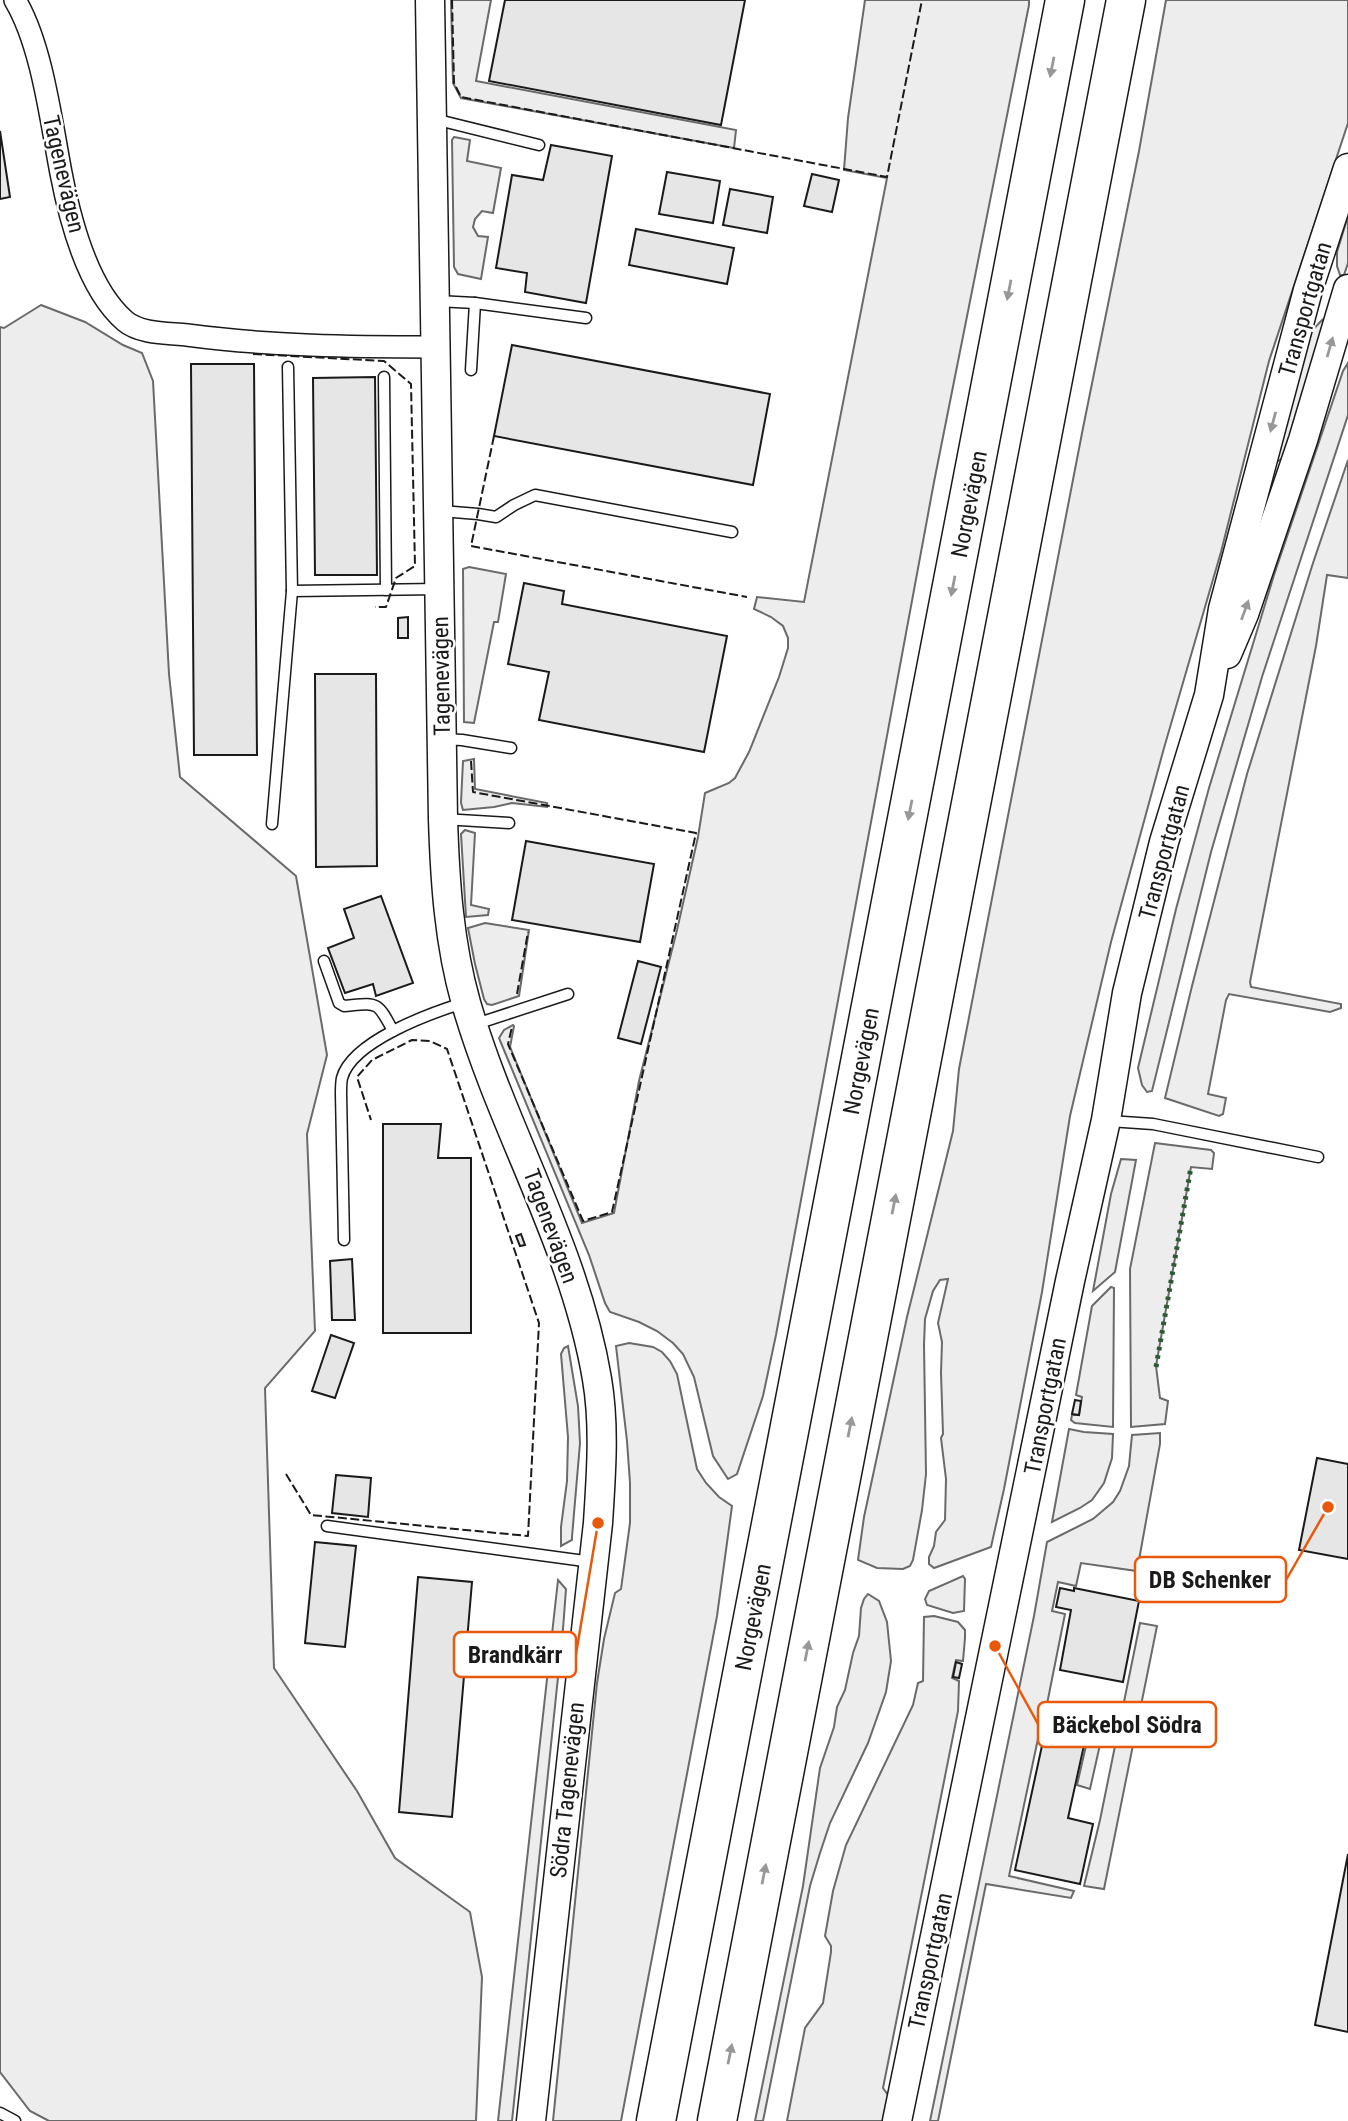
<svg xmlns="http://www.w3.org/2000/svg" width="1348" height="2121" font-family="'Roboto Condensed',sans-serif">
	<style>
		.built { fill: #ededed; stroke: #6a6a6a; stroke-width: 2 }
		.building { fill: #e6e6e6; stroke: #1a1a1a; stroke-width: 2 }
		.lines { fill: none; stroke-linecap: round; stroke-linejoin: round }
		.service-casing { stroke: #1a1a1a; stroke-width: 13 }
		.minor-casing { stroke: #1a1a1a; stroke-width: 24 }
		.tertiary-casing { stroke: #1a1a1a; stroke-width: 31 }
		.motorway-casing { stroke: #1a1a1a; stroke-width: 41 }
		.service { stroke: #fff; stroke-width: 10 }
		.minor { stroke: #fff; stroke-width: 21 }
		.tertiary { stroke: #fff; stroke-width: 28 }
		.motorway { stroke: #fff; stroke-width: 38 }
		.hedge { stroke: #2b5a34; stroke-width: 5; stroke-dasharray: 3.5 5; stroke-linecap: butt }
		.fence { stroke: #1a1a1a; stroke-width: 2; stroke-dasharray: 9 3.5; stroke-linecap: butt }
		.oneway { fill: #989898 }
		.labels { text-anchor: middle; stroke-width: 5; stroke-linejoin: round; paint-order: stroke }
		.street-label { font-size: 23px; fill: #1a1a1a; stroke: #fff }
		.leader { fill: none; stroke: #e8590c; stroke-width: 2.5 }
		.callout-dot { fill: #e8590c; stroke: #fff; stroke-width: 2.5 }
		.callout { fill: #fff; stroke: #e8590c; stroke-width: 2.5 }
		.callout-label { font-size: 24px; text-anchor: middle; font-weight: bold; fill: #1a1a1a }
	</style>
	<rect width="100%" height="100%" fill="#fff"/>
	<g class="built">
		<polygon points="451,0 491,0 476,81 736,130 734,148 461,98 453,83"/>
		<polygon points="865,0 1029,0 1029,5 934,482 776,1335 763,1396 737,1474 728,1479 713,1456 694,1377 683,1354 673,1343 657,1331 639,1322 610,1312 605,1303 589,1255 499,1038 504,1030 513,1025 514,1026 510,1047 582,1223 614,1213 639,1081 677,930 698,837 705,793 729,783 735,778 749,752 779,677 788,648 788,638 783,626 771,617 754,609 757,597 804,602 887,178 844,170 848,118"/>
		<polygon points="1166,0 1348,0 1348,123 1269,361 1221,552 1164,748 1111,942 1070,1116 1042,1292 1004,1489 991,1547 934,1568 929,1564 929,1557 934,1546 936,1532 945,1520 946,1479 941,1438 943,1434 941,1373 942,1342 938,1323 948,1279 940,1280 933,1291 925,1319 924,1345 926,1474 922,1510 913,1560 910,1566 903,1569 877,1568 858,1560 864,1517 907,1317 953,1131 959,1069 1083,428 1139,151"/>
		<polygon points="454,137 470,140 467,161 501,168 493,213 482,211 475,219 473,227 478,236 488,237 481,279 458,274 454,267 452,140"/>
		<polygon points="1348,216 1348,263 1344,275 1340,275 1337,266 1337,252"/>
		<polygon points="41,305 85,322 123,345 142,353 153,381 169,674 180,777 296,876 327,1055 307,1134 315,1331 265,1388 274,1668 357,1791 395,1858 470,1912 482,1977 476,2121 49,2121 30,2111 0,2072 0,327 4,328"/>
		<polygon points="1330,316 1282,459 1278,461 1274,459 1308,335 1322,320"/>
		<polygon points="1348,363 1348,415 1262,677 1211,852 1152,1091 1147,1092 1142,1085 1138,1068 1176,909 1209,788 1274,575 1343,371"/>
		<polygon points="1348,460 1348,578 1327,575 1316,646 1250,982 1251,987 1341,1004 1341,1008 1330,1012 1229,994 1226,1000 1208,1094 1226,1098 1223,1114 1219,1116 1165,1098 1192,986 1247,774 1313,563"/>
		<polygon points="469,567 506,574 498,622 494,622 474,723 464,722 463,569"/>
		<polygon points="474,759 475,789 547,803 547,807 512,803 494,807 463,810 461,803 463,761"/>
		<polygon points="465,830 475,833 471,905 489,909 488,915 466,917 461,834"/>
		<polygon points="485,923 529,930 519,996 492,1005 487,1004 484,999 475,964 468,928"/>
		<polygon points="1155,1143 1211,1150 1214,1153 1212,1169 1191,1167 1156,1366 1160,1398 1168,1401 1165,1424 1131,1427 1130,1269"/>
		<polygon points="1121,1159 1136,1160 1115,1272 1093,1291 1111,1194"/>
		<polygon points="1111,1287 1114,1288 1113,1427 1075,1423 1071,1420 1072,1415 1079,1415 1082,1397 1076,1395 1092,1306"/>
		<polygon points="629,1343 653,1347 662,1352 670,1361 677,1374 697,1469 706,1483 719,1497 732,1506 717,1616 621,2121 553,2121 597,1683 604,1639 615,1593 621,1589 630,1523 630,1483 627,1441 616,1346"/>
		<polygon points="568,1346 578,1406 580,1443 572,1537 572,1540 561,1546 561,1527 567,1481 568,1437 561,1354 564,1348"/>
		<polygon points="1069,1429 1084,1432 1113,1434 1112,1458 1104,1483 1092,1500 1080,1508 1052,1522"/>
		<polygon points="1160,1433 1160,1444 1137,1571 1081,1563 1076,1586 1058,1582 1052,1611 1065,1614 1047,1704 1106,1718 1090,1789 1077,1785 1091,1724 1043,1715 1009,1876 1074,1891 1071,1898 986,1884 938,2121 930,2121 1034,1616 1047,1542 1093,1519 1113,1502 1120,1491 1129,1466 1132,1435"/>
		<polygon points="1145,1557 1239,1576 1238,1589 1142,1571"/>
		<polygon points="963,1576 965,1579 964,1611 953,1613 927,1605 925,1599 929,1591"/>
		<polygon points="558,1580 566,1589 563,1629 512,2121 498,2121"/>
		<polygon points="868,1594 879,1601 887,1622 891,1661 886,1692 868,1743 830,1823 820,1853 810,1886 763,2121 755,2121 803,1886 820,1768 834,1727 837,1707 845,1690 853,1653 859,1636 861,1608 864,1599"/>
		<polygon points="934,1616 958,1622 965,1630 965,1638 963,1661 956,1660 952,1678 959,1681 958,1711 883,2088 907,2121 787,2121 805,2028 823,2003 831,1952 831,1946 825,1936 833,1891 846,1845 913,1705 918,1683 923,1681 924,1617"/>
		<polygon points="1140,1623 1157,1626 1104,1889 1084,1886 1100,1820"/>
	</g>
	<g class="building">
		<polygon points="505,0 745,0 721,125 489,81"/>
		<polygon points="0,131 10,197 0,199"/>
		<polygon points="551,145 612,156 586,303 525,292 527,273 496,268 512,175 543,180"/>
		<polygon points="667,172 720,181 713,223 659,214"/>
		<polygon points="812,174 839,180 832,212 804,206"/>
		<polygon points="730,189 773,197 767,233 723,225"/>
		<polygon points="636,229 734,248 727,284 629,265"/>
		<polygon points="512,345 770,394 753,485 494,436"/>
		<polygon points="191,364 254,364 257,755 194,755"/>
		<polygon points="375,377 377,575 315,575 313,378"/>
		<polygon points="524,583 564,591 562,604 727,636 704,752 539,720 549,672 508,664"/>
		<polygon points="408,617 408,638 398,638 398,618"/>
		<polygon points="315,674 376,674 377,866 316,867"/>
		<polygon points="526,841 654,864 640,942 512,920"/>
		<polygon points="381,896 413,983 376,996 373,984 345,993 328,948 354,938 344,909"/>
		<polygon points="638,961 661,967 641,1044 618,1038"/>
		<polygon points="383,1124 441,1124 438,1158 471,1158 471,1333 383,1333"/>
		<polygon points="521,1234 525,1245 520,1246 516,1236"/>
		<polygon points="352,1259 355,1320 332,1320 330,1261"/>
		<polygon points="331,1335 354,1343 335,1398 312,1391"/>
		<polygon points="1075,1400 1081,1401 1079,1415 1072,1414"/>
		<polygon points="1317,1458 1348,1464 1348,1559 1299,1550"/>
		<polygon points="336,1475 371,1478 368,1517 332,1513"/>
		<polygon points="315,1542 356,1546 345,1647 305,1643"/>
		<polygon points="418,1577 472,1582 452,1817 399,1812"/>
		<polygon points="1060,1588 1074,1591 1074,1588 1139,1601 1123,1682 1060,1670 1071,1610 1056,1607"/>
		<polygon points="956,1662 962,1664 959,1678 953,1677"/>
		<polygon points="1048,1718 1088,1727 1068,1818 1093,1824 1080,1884 1015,1870"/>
		<polygon points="1348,1854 1348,2032 1315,2025"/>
	</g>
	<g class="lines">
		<g class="service-casing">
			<g id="service">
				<polyline points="434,119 539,145"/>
				<polyline points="437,301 475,303 471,370"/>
				<polyline points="475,303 586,318"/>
				<polyline points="384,377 386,590"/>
				<polyline points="441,511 478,514 496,517 514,505 535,495 732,532"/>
				<polyline points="292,591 439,589"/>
				<polyline points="442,739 462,740 511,748"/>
				<polyline points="443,819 509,823"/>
				<polyline points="272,824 292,591 288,367"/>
				<path d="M 324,961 L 339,1003 L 344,1006 C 377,1003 377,1000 393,1031"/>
				<polyline points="473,1025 568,994"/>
				<polyline points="1109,1121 1153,1124 1318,1157"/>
				<path d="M 344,1240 L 341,1094 C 341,1089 341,1083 342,1078 C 352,1041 431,1013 463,1003"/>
				<polyline points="327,1526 592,1562"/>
				<polyline points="0,2113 15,2121"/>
			</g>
		</g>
		<g class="minor-casing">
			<path id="minor" d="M 15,0 C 42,45 51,121 61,173 C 70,220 88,289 125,321 C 140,334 168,333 187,335 C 269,346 352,347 435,347"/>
		</g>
		<g class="tertiary-casing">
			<g id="tertiary">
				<path d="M 430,0 L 443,819 C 445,882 449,943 466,1003 C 503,1131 575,1247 597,1379 C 605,1426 601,1475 598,1523 L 531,2121"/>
				<polyline points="1227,654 1244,614 1303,440 1348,289"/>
				<polyline points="897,2121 1070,1281 1106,1120 1127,993 1164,842 1209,695 1223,609 1308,290 1348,168"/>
			</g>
		</g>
		<g class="motorway-casing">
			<g id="motorway">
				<polyline points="656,2121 1065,0"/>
				<polyline points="717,2121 1126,0"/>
			</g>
		</g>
		<use href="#service" class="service"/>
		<use href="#minor" class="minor"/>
		<use href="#tertiary" class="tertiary"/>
		<use href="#motorway" class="motorway"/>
		<polyline class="hedge" points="1156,1367 1191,1167"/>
		<g class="fence">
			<polyline points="452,0 454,83 461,97 887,177 922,0"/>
			<polyline points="253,354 384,361 411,384 415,566 396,578 386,607 375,607"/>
			<polyline points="494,436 471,546 747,597"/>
			<polyline points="471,761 473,792 696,833 612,1212 583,1221 508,1044 512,1027"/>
			<polyline points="517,994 528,932"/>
			<polyline points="286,1474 311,1515 528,1536 539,1323 447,1049 430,1041 412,1040 372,1060 357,1077 371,1120"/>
		</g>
	</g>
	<defs><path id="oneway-solid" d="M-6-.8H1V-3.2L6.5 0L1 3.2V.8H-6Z" transform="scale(1.75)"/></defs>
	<g class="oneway">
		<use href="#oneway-solid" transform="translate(1052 67) rotate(101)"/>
		<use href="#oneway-solid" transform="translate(1009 290) rotate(101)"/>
		<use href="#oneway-solid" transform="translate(1330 347) rotate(-74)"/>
		<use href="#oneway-solid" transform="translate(1273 422) rotate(105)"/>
		<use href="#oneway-solid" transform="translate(953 586) rotate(101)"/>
		<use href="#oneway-solid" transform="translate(1245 610) rotate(-70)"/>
		<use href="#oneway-solid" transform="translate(910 810) rotate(101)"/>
		<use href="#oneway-solid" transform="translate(894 1204) rotate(-79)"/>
		<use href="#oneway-solid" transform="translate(850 1427) rotate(-79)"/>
		<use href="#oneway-solid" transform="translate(807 1651) rotate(-79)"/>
		<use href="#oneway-solid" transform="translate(764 1874) rotate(-79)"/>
		<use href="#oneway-solid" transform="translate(730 2054) rotate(-79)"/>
	</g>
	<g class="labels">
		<g class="street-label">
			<text transform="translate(64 174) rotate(77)" y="8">Tagenevägen</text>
			<text transform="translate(1305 309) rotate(-74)" y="8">Transportgatan</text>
			<text transform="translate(969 504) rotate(-79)" y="8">Norgevägen</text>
			<text transform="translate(441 676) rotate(-91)" y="8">Tagenevägen</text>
			<text transform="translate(1164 852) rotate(-75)" y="8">Transportgatan</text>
			<text transform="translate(861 1061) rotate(-79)" y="8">Norgevägen</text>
			<text transform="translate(551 1226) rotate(70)" y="8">Tagenevägen</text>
			<text transform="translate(1045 1406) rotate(-79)" y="8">Transportgatan</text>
			<text transform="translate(753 1617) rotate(-79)" y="8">Norgevägen</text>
			<text transform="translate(567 1790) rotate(-84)" y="8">Södra Tagenevägen</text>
			<text transform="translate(930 1961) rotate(-78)" y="8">Transportgatan</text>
		</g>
	</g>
	<path class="leader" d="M1328 1507L1286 1580M598 1523L576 1654M995 1646L1038 1724"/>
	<g class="callout-dot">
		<circle cx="1328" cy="1507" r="7"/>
		<circle cx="598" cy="1523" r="7"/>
		<circle cx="995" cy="1646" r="7"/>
	</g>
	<g class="callout">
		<rect x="1135" y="1557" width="151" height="45" rx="7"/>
		<rect x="454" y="1632" width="122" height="45" rx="7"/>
		<rect x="1038" y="1702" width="178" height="45" rx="7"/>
	</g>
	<g class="callout-label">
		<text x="1210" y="1588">DB Schenker</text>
		<text x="515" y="1663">Brandkärr</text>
		<text x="1127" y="1733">Bäckebol Södra</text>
	</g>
</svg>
